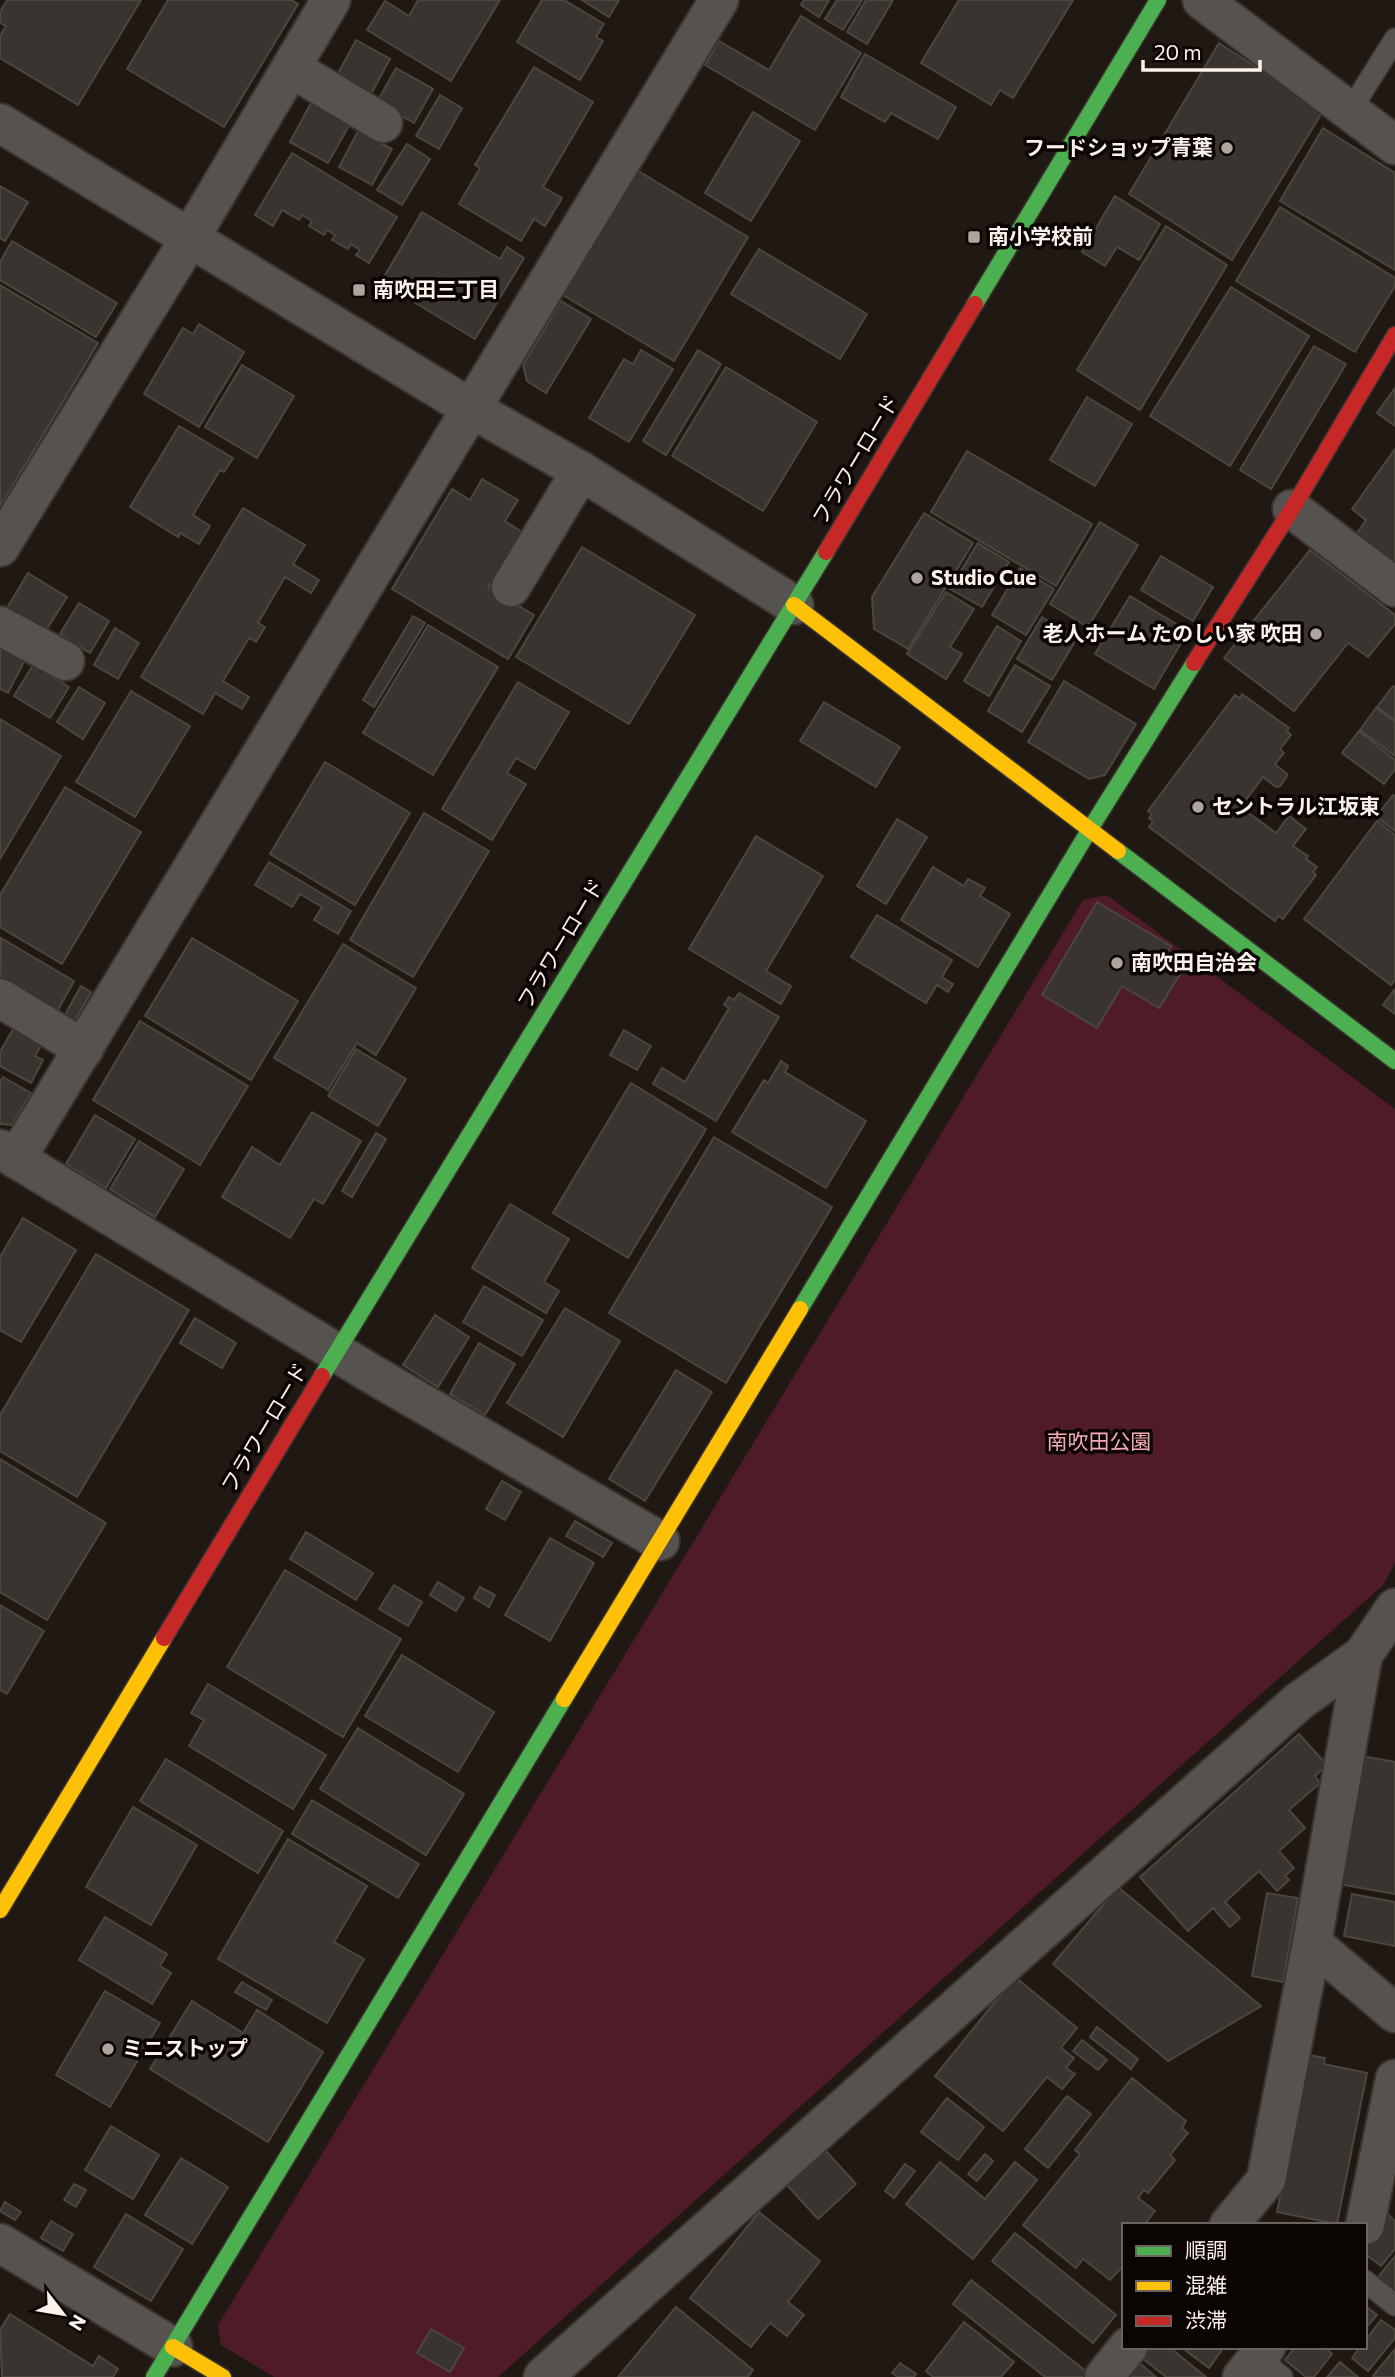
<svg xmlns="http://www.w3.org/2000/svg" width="1395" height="2377" font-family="Commissioner,'Noto Sans JP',sans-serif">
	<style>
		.green { fill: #501b29 }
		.building { fill: #39342f; stroke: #4b4640; stroke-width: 2 }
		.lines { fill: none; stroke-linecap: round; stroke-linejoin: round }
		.lane-casing { stroke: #3a332e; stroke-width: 24 }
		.street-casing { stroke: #3a332e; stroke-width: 42 }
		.fast-casing { stroke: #3a332e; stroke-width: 19 }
		.slow-casing { stroke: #3a332e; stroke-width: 19 }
		.jam-casing { stroke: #3a332e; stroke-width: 19 }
		.lane { stroke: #565250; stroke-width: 21 }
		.street { stroke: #565250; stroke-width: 38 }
		.fast { stroke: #4caf50; stroke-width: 16 }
		.slow { stroke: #ffc107; stroke-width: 16 }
		.jam { stroke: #c62828; stroke-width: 16 }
		.poi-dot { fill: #afa59f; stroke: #0a0503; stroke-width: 2.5 }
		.labels { text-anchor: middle; stroke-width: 7; stroke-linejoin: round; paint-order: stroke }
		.poi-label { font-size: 21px; font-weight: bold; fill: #fcf1eb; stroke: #0a0503; text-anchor: start }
		.street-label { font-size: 21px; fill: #fcf1eb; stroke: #0a0503 }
		.park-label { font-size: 21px; fill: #f4a9b7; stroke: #0a0503 }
	</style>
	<rect width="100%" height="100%" fill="#201813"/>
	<polygon class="green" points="1107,895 1395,1109 1395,1563 1383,1585 498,2377 274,2377 221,2345 218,2325 1083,900"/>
	<g class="building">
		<polygon points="7,0 141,0 78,105 0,58 0,36 6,26 0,23 0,12"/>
		<polygon points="168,0 291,0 298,4 224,127 127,69"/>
		<polygon points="418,0 500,0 451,81 367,30 385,1 409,16"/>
		<polygon points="542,0 564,0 604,24 596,37 603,41 580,80 517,42"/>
		<polygon points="582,0 619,0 609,17"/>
		<polygon points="804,0 829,0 819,17 801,5"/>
		<polygon points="837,0 862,0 843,30 825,19"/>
		<polygon points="866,0 893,0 867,44 847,32"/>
		<polygon points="959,0 1073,0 1013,98 1000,90 991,105 921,63"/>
		<polygon points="801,16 861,53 815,130 705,65 719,41 769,70"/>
		<polygon points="356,40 390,59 370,96 336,77"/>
		<polygon points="1219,43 1323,111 1232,260 1129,194"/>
		<polygon points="865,54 956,107 938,139 891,113 885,122 841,97"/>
		<polygon points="534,67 593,102 543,187 562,198 545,226 534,219 521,241 459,204 480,168 475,165"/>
		<polygon points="396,68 433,89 414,123 377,102"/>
		<polygon points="440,95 462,108 439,149 416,136"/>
		<polygon points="311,103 350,124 328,163 290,142"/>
		<polygon points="753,112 800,141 751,221 705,193"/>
		<polygon points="1323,128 1395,173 1395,270 1280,201"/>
		<polygon points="358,131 392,149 372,185 339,167"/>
		<polygon points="407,144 430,159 402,205 377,190"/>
		<polygon points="292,153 397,217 369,263 356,255 360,250 351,244 348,249 332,240 335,235 327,230 324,235 309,226 312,221 302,215 299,220 282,210 273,226 255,215"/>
		<polygon points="635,169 748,237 674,361 561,294"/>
		<polygon points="0,186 28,202 5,241 0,238"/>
		<polygon points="1115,196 1160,224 1139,260 1117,247 1105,266 1082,252"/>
		<polygon points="1280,207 1395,278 1395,286 1355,352 1236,281"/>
		<polygon points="422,212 500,259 507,247 524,258 475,339 381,282"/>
		<polygon points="1166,226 1227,265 1140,410 1077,370"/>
		<polygon points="12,241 117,303 96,337 0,280 0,262"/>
		<polygon points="759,249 867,314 840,359 731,294"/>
		<polygon points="0,285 98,343 0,507"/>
		<polygon points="1231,287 1309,336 1230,466 1150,416"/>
		<polygon points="561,301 591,319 546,393 527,381 523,365"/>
		<polygon points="199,324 244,352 199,427 144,394 183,328 193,334"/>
		<polygon points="1314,346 1346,364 1271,489 1240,470"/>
		<polygon points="641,350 673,369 629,442 589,418 624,359 633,364"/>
		<polygon points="698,350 721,364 666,455 643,441"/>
		<polygon points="242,365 294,396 257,458 205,427"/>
		<polygon points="726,367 817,422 763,511 672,456"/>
		<polygon points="1395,388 1395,426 1377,413"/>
		<polygon points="1087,397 1132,424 1095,486 1050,460"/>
		<polygon points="179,426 233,458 224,472 220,470 193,515 210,526 199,544 180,533 178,537 130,507"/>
		<polygon points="1395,449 1395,564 1356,535 1366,520 1352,509"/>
		<polygon points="967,451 1092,524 1056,586 931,512"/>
		<polygon points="482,479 518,500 505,521 522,532 488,588 534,615 508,659 392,589 452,489 470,500"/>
		<polygon points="243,508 305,545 293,564 319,580 311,593 285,577 258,623 265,627 256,642 249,638 223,681 249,697 242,709 215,693 203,714 141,677"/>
		<polygon points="924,513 973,543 908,649 874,629 872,597"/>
		<polygon points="1100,522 1138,545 1088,627 1050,604"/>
		<polygon points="978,543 1009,562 982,607 950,589"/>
		<polygon points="582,547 695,615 629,724 516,657"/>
		<polygon points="1310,550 1395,615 1395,624 1368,657 1348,643 1294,711 1224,658"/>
		<polygon points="1161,556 1213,587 1193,621 1141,590"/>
		<polygon points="1020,568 1054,589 1026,635 992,615"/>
		<polygon points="28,573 67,597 45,632 7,608"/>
		<polygon points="946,592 974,609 950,647 962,654 946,679 907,654"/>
		<polygon points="1130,596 1188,631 1154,689 1095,654"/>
		<polygon points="79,603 109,621 90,653 60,634"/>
		<polygon points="413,616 425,623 374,707 363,700"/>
		<polygon points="1042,617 1077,638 1052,680 1017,659"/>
		<polygon points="428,625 498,667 433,775 363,733"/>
		<polygon points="997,626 1021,641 989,696 964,681"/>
		<polygon points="115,628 139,643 118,679 94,665"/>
		<polygon points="0,646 25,660 8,693 0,689"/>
		<polygon points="33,665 69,687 50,718 14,696"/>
		<polygon points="1015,665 1050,686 1022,732 988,711"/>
		<polygon points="1064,681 1136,724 1105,775 1089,779 1028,742"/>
		<polygon points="518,682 569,712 535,769 516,758 507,773 526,784 492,840 442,809"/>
		<polygon points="1393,686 1395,687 1395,720 1377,707"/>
		<polygon points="79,687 105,703 83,739 57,722"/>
		<polygon points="131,691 190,726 135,817 76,782"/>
		<polygon points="1242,694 1289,728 1287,731 1291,735 1280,749 1284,753 1275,764 1287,774 1286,778 1280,786 1276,787 1263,777 1246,800 1247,803 1245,806 1249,809 1247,812 1276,833 1289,816 1306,829 1293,846 1308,856 1306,859 1317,867 1313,872 1316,875 1283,919 1278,916 1275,921 1149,827 1153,821 1149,818 1152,814 1148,811 1235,695 1240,698"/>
		<polygon points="824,702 900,747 876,787 800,741"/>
		<polygon points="1376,708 1395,722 1395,756 1360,730"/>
		<polygon points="0,719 61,756 0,859"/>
		<polygon points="1359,731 1395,760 1395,769 1384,784 1342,753"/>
		<polygon points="325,762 410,813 355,905 270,854"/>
		<polygon points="65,787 141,832 62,964 0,927 0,895"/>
		<polygon points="1393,795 1395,796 1395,831 1376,817"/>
		<polygon points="424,813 489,851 413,977 350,940"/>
		<polygon points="897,819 927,837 886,904 857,886"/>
		<polygon points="1377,821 1395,835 1395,980 1391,985 1304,919"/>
		<polygon points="756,836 823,876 766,971 791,986 781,1004 689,949"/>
		<polygon points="269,862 351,911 338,934 314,920 322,907 300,894 292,907 255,885"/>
		<polygon points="933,867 964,886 968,879 985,888 980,896 1010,914 978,967 901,920"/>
		<polygon points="1097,902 1171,946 1164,957 1184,968 1159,1008 1122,986 1097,1028 1042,995"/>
		<polygon points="877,915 952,960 942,977 953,984 948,992 937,985 926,1003 851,957"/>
		<polygon points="1,938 74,981 54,1017 0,985"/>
		<polygon points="192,938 298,1001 251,1080 145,1016"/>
		<polygon points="343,944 416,988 376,1055 357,1043 328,1090 274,1058"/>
		<polygon points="81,986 91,992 72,1026 62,1020"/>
		<polygon points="1395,989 1395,1014 1383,1005"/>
		<polygon points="739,993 779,1017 716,1121 653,1084 662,1068 685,1082 729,1008 724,1005 729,997 734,1000"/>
		<polygon points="140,1021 248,1086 200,1165 93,1100"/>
		<polygon points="13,1029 42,1044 35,1056 43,1060 31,1083 0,1066 0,1052"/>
		<polygon points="624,1030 651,1046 637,1070 610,1055"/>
		<polygon points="356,1049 406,1079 378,1126 328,1096"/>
		<polygon points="781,1061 788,1066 785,1072 866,1121 826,1188 732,1132 764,1080 768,1083"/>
		<polygon points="3,1077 31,1093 12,1125 0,1124 0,1081"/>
		<polygon points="631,1083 706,1129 628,1258 553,1213"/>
		<polygon points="312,1112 361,1141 323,1204 314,1199 290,1238 222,1197 252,1147 280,1165"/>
		<polygon points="95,1115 135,1139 106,1188 66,1164"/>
		<polygon points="376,1133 386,1139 352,1197 342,1191"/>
		<polygon points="714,1137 832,1207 726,1383 609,1313"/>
		<polygon points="139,1141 184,1169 155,1217 110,1189"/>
		<polygon points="510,1204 569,1239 544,1282 559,1291 546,1313 472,1268"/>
		<polygon points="23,1218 76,1250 21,1342 0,1330 0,1257"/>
		<polygon points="96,1254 189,1310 77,1497 0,1451 0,1415"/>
		<polygon points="484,1286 543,1320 522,1356 463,1322"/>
		<polygon points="565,1308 620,1341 563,1437 507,1403"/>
		<polygon points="435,1315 469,1337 438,1387 403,1365"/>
		<polygon points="195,1318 236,1343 222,1368 180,1343"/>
		<polygon points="479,1343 515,1364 485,1415 450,1394"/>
		<polygon points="676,1370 712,1392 645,1501 609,1479"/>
		<polygon points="0,1459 106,1523 47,1620 0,1592"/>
		<polygon points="502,1481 521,1492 505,1520 486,1509"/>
		<polygon points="575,1521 612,1543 603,1557 566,1536"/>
		<polygon points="306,1532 373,1573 356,1600 290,1559"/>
		<polygon points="550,1538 594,1563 550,1641 505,1615"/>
		<polygon points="285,1570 401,1639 343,1737 227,1667"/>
		<polygon points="438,1582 464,1598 456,1611 430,1595"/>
		<polygon points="394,1585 422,1602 408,1626 379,1609"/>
		<polygon points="480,1587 495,1595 489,1607 474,1598"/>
		<polygon points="0,1605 44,1631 7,1694 0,1690"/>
		<polygon points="402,1655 494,1712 458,1772 365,1716"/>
		<polygon points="208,1684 326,1755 293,1809 189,1746 204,1720 191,1713"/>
		<polygon points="358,1728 464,1794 426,1855 320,1789"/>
		<polygon points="1299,1734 1327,1765 1315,1776 1320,1783 1289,1810 1305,1828 1279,1851 1294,1868 1285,1876 1289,1880 1277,1891 1259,1871 1225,1902 1240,1918 1230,1927 1213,1908 1188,1931 1140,1877"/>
		<polygon points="1357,1755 1395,1762 1395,1894 1333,1883"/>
		<polygon points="166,1759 283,1831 258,1873 140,1801"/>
		<polygon points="312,1800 419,1864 398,1898 292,1834"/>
		<polygon points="133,1807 197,1845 151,1925 86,1887"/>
		<polygon points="288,1839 367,1886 334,1942 364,1959 327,2023 218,1959"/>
		<polygon points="1118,1887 1261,2006 1168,2061 1053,1964"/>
		<polygon points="1267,1893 1298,1898 1283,1982 1252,1976"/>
		<polygon points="1352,1894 1395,1902 1395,1946 1344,1936"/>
		<polygon points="105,1917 167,1954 160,1966 171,1973 152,2004 79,1960"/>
		<polygon points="1015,1977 1077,2028 1061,2048 1074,2058 1066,2068 1075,2074 1062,2089 1047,2077 1003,2131 935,2076"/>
		<polygon points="242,1982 272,2000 266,2010 235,1992"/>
		<polygon points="105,1991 160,2023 110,2107 56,2075"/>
		<polygon points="192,2001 243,2033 257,2010 323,2052 268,2142 150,2069"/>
		<polygon points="1097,2027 1138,2059 1131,2069 1090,2037"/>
		<polygon points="1082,2040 1107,2060 1098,2070 1073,2051"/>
		<polygon points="1309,2055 1325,2058 1324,2064 1367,2073 1337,2224 1277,2212"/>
		<polygon points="1132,2078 1186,2121 1182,2128 1188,2133 1170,2155 1175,2160 1148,2193 1144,2190 1138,2198 1155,2211 1144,2225 1124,2225 1124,2265 1110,2280 1083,2259 1076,2268 1023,2225 1080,2154 1075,2150"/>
		<polygon points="1067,2096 1091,2114 1048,2168 1025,2149"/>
		<polygon points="947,2098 984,2127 958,2160 921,2132"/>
		<polygon points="111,2126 159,2155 133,2199 85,2170"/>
		<polygon points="825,2150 856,2184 818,2219 786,2184"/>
		<polygon points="985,2154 993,2161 977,2181 968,2174"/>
		<polygon points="181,2158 228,2187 192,2244 145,2215"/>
		<polygon points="940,2162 985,2199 1015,2162 1037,2180 973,2259 906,2204"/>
		<polygon points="905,2164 915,2171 894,2198 885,2191"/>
		<polygon points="74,2184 86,2190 76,2207 64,2200"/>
		<polygon points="5,2202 21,2212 15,2220 0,2211"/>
		<polygon points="759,2212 820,2261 788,2302 804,2315 787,2336 770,2323 751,2347 690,2298"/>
		<polygon points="1386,2213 1395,2221 1395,2249 1381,2266 1365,2254 1365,2247 1380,2229"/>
		<polygon points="126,2214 183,2249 151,2301 94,2267"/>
		<polygon points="51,2221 73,2234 63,2251 41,2238"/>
		<polygon points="1015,2233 1116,2315 1093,2343 992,2261"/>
		<polygon points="1395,2256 1395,2291 1378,2277"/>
		<polygon points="971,2280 1087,2372 1083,2377 1045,2377 953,2304"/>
		<polygon points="1365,2306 1377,2315 1365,2329"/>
		<polygon points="676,2307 753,2370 748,2377 618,2377"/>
		<polygon points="10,2314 93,2366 99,2356 118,2369 113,2377 2,2377 0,2330"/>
		<polygon points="1381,2320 1395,2330 1395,2338 1368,2371 1352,2358 1360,2347 1365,2347 1365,2341"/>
		<polygon points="964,2322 1014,2362 1001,2377 933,2377 926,2371"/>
		<polygon points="431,2329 464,2348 450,2372 417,2353"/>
		<polygon points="1149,2347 1169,2347 1206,2377 1166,2377 1141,2357"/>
		<polygon points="1181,2347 1224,2347 1209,2368"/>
		<polygon points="1295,2347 1324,2347 1332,2354 1314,2377 1306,2377 1285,2360"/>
		<polygon points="1395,2349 1395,2377 1375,2377 1373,2376"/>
		<polygon points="1137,2361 1156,2377 1124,2377"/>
		<polygon points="1340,2362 1358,2377 1327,2377"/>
		<polygon points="900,2363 916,2374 914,2377 898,2377 892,2373"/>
	</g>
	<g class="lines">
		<g class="lane-casing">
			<g id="lane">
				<polyline points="1350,111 1395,39"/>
				<polyline points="1365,2281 1395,2305"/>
				<polyline points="1258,2358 1282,2377"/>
			</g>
		</g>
		<g class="street-casing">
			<g id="street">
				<polyline points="1202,0 1395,145"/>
				<polyline points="291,68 383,123"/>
				<polyline points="0,123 472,409 581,471 794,605"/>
				<polyline points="1292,509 1395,587"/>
				<polyline points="0,547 190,238 331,0"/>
				<polyline points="511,587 581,471"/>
				<polyline points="0,626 65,661"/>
				<polyline points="0,998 84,1049"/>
				<polyline points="0,1149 377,1377 660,1541"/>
				<polyline points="16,1159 719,0"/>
				<polyline points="1312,1943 1395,2013"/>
				<polyline points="1229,2225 1266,2180 1312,1943 1363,1655"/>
				<polyline points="1365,2225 1395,2079"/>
				<polyline points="0,2243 173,2347"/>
				<polyline points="543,2377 1298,1702 1363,1655 1395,1608"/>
				<polyline points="1104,2377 1128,2347"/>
				<polyline points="1242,2377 1266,2347"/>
			</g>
		</g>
		<g class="fast-casing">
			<g id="fast">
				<polyline points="975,304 1158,0"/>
				<polyline points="1118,851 1395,1061"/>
				<polyline points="800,1309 1090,829 1194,663"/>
				<polyline points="322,1376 826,552"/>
				<polyline points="154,2377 564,1699"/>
			</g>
		</g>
		<g class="slow-casing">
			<g id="slow">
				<polyline points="794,605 1118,851"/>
				<polyline points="564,1699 800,1309"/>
				<polyline points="0,1910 164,1638"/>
				<polyline points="173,2347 223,2377"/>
			</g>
		</g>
		<g class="jam-casing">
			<g id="jam">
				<polyline points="826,552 975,304"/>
				<polyline points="1194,663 1292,509 1395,335"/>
				<polyline points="164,1638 322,1376"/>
			</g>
		</g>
		<use href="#lane" class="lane"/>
		<use href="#street" class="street"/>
		<use href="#fast" class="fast"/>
		<use href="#slow" class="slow"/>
		<use href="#jam" class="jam"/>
	</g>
	<g class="poi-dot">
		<circle cx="1227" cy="148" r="7"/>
		<rect x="967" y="230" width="14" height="14" rx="3.5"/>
		<rect x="352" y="283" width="14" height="14" rx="3.5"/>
		<circle cx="917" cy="578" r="7"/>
		<circle cx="1316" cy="634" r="7"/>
		<circle cx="1198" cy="807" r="7"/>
		<circle cx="1117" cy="963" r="7"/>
		<circle cx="108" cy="2049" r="7"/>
	</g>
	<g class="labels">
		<g class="poi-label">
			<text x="1213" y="155" text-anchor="end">フードショップ青葉</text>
			<text x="988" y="244">南小学校前</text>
			<text x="373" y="297">南吹田三丁目</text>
			<text x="931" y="585">Studio Cue</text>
			<text x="1302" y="641" text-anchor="end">老人ホーム たのしい家 吹田</text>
			<text x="1212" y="814">セントラル江坂東</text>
			<text x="1131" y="970">南吹田自治会</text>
			<text x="122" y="2056">ミニストップ</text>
		</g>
		<g class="street-label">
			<text transform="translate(856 460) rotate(-59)" y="7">フラワーロード</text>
			<text transform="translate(561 944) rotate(-59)" y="7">フラワーロード</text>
			<text transform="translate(265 1428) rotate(-59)" y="7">フラワーロード</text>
		</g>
		<g class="park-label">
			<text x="1099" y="1449">南吹田公園</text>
		</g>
	</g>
	<rect x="1122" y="2223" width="245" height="126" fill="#0a0503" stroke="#6b6360" stroke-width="2"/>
	<rect x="1136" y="2246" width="35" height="10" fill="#4caf50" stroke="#6b6360" stroke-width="2"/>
	<text x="1185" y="2258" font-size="21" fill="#fcf1eb">順調</text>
	<rect x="1136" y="2281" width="35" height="10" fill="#ffc107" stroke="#6b6360" stroke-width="2"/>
	<text x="1185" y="2293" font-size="21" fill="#fcf1eb">混雑</text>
	<rect x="1136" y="2316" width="35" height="10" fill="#c62828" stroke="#6b6360" stroke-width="2"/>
	<text x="1185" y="2328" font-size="21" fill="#fcf1eb">渋滞</text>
	<g transform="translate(63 2314) rotate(121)" stroke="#0a0503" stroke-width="5" paint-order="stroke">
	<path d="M0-5L12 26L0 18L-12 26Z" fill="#fcf1eb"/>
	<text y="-10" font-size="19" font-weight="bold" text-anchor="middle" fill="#fcf1eb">N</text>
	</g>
	<path d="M1143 60v10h117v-10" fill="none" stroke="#fcf1eb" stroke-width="3.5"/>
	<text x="1154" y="60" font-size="21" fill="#fcf1eb" stroke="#0a0503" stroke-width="5" paint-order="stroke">20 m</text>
</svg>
